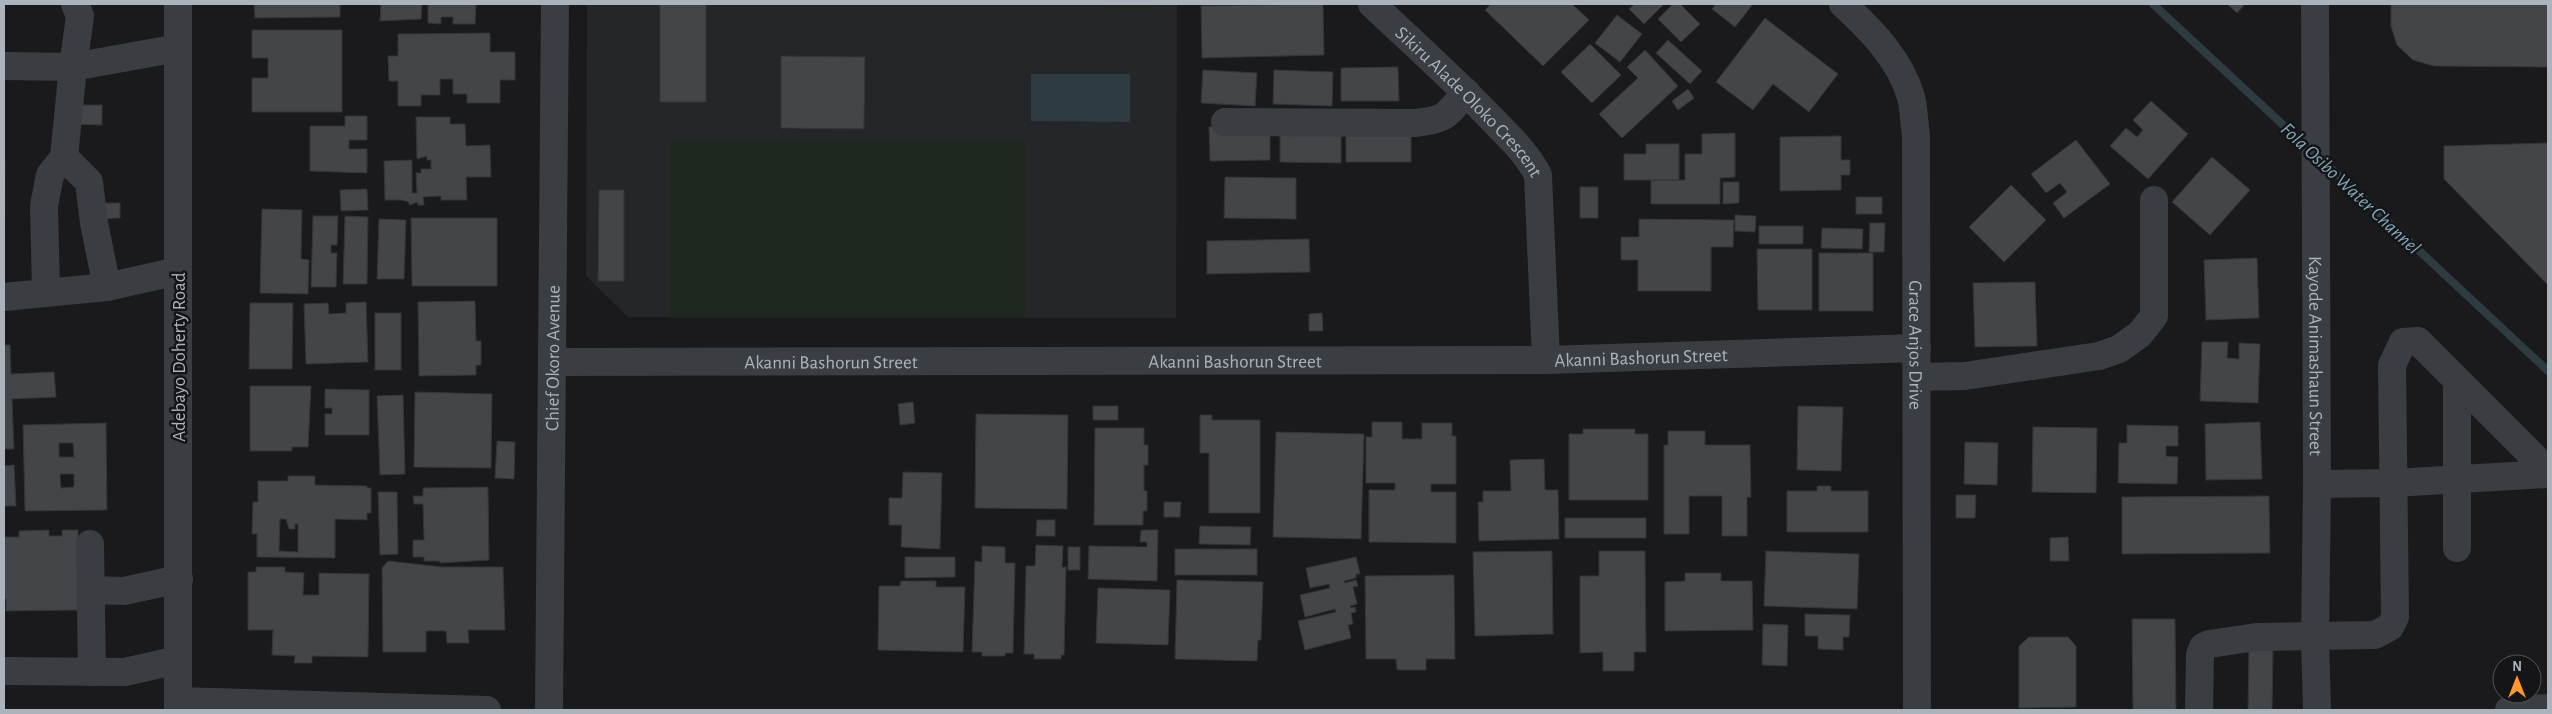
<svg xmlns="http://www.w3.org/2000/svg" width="2552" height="714" font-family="'Alegreya Sans',sans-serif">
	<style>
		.built { fill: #252629 }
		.green { fill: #1f281f }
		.water { fill: #2e3c42 }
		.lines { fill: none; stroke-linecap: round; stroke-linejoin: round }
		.stream { stroke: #2e3c42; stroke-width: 8 }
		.building { fill: #444549; stroke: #333438; fill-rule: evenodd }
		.minor { stroke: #3a3d42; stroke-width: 28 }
		.labels { text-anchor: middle; stroke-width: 5; stroke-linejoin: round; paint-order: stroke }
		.street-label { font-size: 19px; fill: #abb3bd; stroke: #151517 }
		.water-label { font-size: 20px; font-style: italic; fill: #80a8ba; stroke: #151517 }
	</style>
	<rect width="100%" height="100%" fill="#1a1a1c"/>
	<polygon class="built" points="587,4 1177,4 1176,318 628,317 586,276"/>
	<g class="green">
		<rect x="1105" y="4" width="46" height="4"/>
		<polygon points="670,141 1026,141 1025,318 670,318"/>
	</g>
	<polygon class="water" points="1031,74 1130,74 1130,122 1031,121"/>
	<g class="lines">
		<g class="stream">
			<polyline points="2153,4 2309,149"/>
			<polyline points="2323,161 2548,371"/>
		</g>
	</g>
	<g class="building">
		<polygon points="254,4 340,4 340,17 255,18"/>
		<polygon points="381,4 422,4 421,19 380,21"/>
		<polygon points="428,4 476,4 475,24 453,24 453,17 441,17 441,24 428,23"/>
		<rect x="660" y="4" width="46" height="98"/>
		<polygon points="1323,4 1324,55 1202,58 1201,6"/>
		<polygon points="1491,4 1572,4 1589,20 1543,66 1485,10"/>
		<polygon points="1635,4 1664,4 1644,24 1629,9"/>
		<polygon points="1673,4 1680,4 1700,24 1681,42 1658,19"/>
		<polygon points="1716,4 1753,4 1735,27 1712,9"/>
		<polygon points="2227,4 2245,4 2237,13"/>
		<polygon points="2391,4 2548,4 2548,67 2434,66 2413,60 2397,45 2391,26"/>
		<polygon points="1617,15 1642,34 1620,62 1595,43"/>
		<polygon points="1765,18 1838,74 1809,112 1773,84 1753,110 1716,82"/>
		<polygon points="252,30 342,30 342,112 252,112 252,78 268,78 268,58 252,58"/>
		<polygon points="490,33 490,52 515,52 515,80 500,80 500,103 467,103 467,94 453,94 453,79 440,79 440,95 421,95 421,106 398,106 398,81 389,81 388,56 398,56 398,34"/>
		<polygon points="1668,40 1702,71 1690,84 1656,53"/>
		<polygon points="1590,44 1621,75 1592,103 1561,72"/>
		<polygon points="1645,50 1678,86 1622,138 1599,114 1638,78 1627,67"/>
		<polygon points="781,56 865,57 864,129 781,128"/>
		<polygon points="1398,67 1399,101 1341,101 1341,68"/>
		<polygon points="1203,70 1257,73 1255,106 1201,103"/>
		<polygon points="1274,70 1333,72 1332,106 1273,104"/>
		<polygon points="1688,89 1694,98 1678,110 1672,101"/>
		<polygon points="2151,101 2188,134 2148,179 2110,146 2126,128 2137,137 2143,130 2133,120"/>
		<polygon points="71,105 102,105 102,125 71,124"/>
		<polygon points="345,116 367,116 367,140 349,140 349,149 367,149 367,173 310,171 310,126 345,126"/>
		<polygon points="416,117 450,117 450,124 465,124 466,146 490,145 491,177 466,177 467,200 441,200 441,196 423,197 424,205 418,205 418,202 409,205 409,202 401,200 385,200 384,161 412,160 412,193 417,193 416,173 421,173 421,169 431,169 431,160 427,160 427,156 417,159"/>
		<polygon points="1270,126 1270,160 1210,161 1209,127"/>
		<polygon points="1280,127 1341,127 1341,163 1280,162"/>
		<rect x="1346" y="128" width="65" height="34"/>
		<polygon points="1735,133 1735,177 1720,178 1720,204 1651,204 1651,180 1685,180 1685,154 1702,154 1702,134"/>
		<polygon points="1841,136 1841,160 1850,160 1850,175 1841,175 1841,190 1780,191 1780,137"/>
		<polygon points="2076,140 2110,184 2064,218 2053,203 2067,192 2060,183 2046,193 2031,174"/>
		<polygon points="2548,143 2548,285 2444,179 2444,146"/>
		<polygon points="1646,144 1679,144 1679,180 1624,180 1624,154 1646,154"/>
		<polygon points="2212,157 2250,190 2210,235 2172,202"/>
		<polygon points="4,160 5,160 4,296"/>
		<polygon points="1225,177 1296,178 1296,219 1224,218"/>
		<polygon points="1723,182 1739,182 1739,203 1723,204"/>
		<polygon points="2011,185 2046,220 2004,262 1969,227"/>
		<rect x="1580" y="187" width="18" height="31"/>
		<polygon points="367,189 368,210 341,211 340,190"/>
		<polygon points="599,190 624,190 624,281 598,281"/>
		<rect x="1856" y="197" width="26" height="17"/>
		<polygon points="95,203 120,203 120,218 95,219"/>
		<polygon points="262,209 302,210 301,259 309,260 308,294 260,293"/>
		<polygon points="1735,215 1756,216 1755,232 1735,231"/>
		<polygon points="313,216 338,216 337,245 331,245 331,253 337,253 336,287 311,287"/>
		<polygon points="345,216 368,217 367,284 343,284"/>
		<polygon points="411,218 497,218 497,286 412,286"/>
		<polygon points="379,219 406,220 404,279 377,279"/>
		<polygon points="1639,219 1734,220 1733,247 1711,247 1711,291 1638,291 1638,260 1621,260 1621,237 1639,237"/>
		<polygon points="1870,223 1885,223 1884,252 1869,252"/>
		<rect x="1759" y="226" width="44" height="18"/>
		<polygon points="1822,228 1863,229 1862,249 1821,248"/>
		<polygon points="1309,239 1310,272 1207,274 1207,241"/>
		<polygon points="1757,249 1812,249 1812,310 1758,310"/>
		<rect x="1819" y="253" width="54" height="58"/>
		<polygon points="2257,258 2259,318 2206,320 2204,260"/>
		<polygon points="2035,282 2037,346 1975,347 1973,283"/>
		<polygon points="475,301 476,341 481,341 481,365 476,365 476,375 419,376 418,302"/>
		<polygon points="366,302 368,362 306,364 304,304 328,303 329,314 346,313 346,303"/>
		<polygon points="250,303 293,303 292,369 249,369"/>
		<rect x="375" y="313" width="26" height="57"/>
		<polygon points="1322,313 1323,331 1309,331 1309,314"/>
		<polygon points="2202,342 2228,342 2227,358 2239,359 2239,343 2260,344 2258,403 2200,401"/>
		<polygon points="4,345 10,345 11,374 54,372 56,397 12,399 14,449 4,449"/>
		<polygon points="250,386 311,386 308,447 292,447 292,451 250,451"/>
		<polygon points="325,389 369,390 369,435 325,435 325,414 332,414 332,408 325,408"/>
		<polygon points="415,392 492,394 491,468 414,467"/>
		<polygon points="403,395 405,474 380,475 377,396"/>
		<polygon points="913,402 915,423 900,425 898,404"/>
		<rect x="1093" y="406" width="25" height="14"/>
		<polygon points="1798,406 1843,407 1841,471 1797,470"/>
		<polygon points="976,414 1068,415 1067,509 975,508"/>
		<polygon points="1200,415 1212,415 1212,420 1260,420 1260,513 1209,513 1209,453 1200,453"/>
		<polygon points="1372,422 1402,422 1402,439 1422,439 1422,423 1452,423 1452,436 1456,436 1456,484 1431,484 1431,492 1456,492 1456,543 1369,542 1369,490 1395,490 1395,483 1366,483 1366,437 1372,437"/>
		<polygon points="2260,422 2262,479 2206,480 2205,424"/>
		<path d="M 106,423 L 107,510 L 25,511 L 23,425 ZM 59,443 L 73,443 L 74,457 L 59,457 ZM 60,474 L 74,474 L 74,487 L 61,488 Z"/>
		<polygon points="2127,425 2178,426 2178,446 2166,446 2166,456 2178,457 2177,484 2118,483 2119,443 2127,443"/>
		<polygon points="2033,427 2097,428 2096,493 2032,492"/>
		<polygon points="1095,428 1144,428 1144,445 1148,445 1148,465 1144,465 1144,491 1147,491 1147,511 1143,511 1143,525 1094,525"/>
		<polygon points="1583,429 1635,429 1635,434 1648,434 1648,500 1569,500 1569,434 1583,434"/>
		<polygon points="1668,431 1705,431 1705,445 1750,445 1751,497 1747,497 1747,536 1722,536 1722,496 1689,496 1689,534 1664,534 1664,445 1668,445"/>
		<polygon points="1276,432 1364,434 1361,539 1273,537"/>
		<polygon points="497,441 515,442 514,479 495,478"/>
		<polygon points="1965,442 1998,443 1997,485 1964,484"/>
		<polygon points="1544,459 1545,490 1558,490 1559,539 1479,541 1478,502 1483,502 1483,491 1511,491 1510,460"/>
		<polygon points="14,465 16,506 4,506 4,466"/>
		<polygon points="903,472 942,473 940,549 901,547 902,525 889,525 889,498 902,498"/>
		<path d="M 288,476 L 315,476 L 315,485 L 367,486 L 367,488 L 371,488 L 371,513 L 367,513 L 367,520 L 335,519 L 335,558 L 257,557 L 257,534 L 252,534 L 253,502 L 258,502 L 258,481 L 288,481 ZM 280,519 L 286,519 L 289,529 L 295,529 L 295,524 L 298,524 L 298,552 L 279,551 Z"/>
		<polygon points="1817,486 1831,486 1831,491 1868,491 1868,532 1787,532 1787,491 1817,491"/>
		<polygon points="488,487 489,560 440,563 440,561 424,561 424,557 413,557 413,540 424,540 423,504 414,504 413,496 423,496 423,488"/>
		<polygon points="378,492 397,492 398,554 380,555"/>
		<polygon points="1956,495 1976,495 1975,518 1956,518"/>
		<polygon points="2269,496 2270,553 2122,554 2122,497"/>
		<polygon points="1164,502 1181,502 1180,517 1164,517"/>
		<rect x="1565" y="518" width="81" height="20"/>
		<polygon points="1037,520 1055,520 1055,536 1036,536"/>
		<polygon points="1200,526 1251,527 1250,545 1199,544"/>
		<polygon points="49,530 49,536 62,536 62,530 78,530 78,610 6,611 6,599 4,599 4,531 4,537 19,537 19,531"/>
		<polygon points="1141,530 1158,530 1157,581 1088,579 1089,546 1147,547 1147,542 1140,542"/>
		<polygon points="2068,537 2069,561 2050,561 2050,538"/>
		<polygon points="1036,545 1063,546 1062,567 1066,567 1064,655 1061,655 1061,659 1034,659 1034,654 1024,654 1026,566 1035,566"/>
		<polygon points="982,546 1005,547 1005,563 1015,563 1013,653 1005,653 1005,656 982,656 982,652 972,652 975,561 982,562"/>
		<rect x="1068" y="547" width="12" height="23"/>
		<rect x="1175" y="549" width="82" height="26"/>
		<polygon points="1552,551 1553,634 1475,636 1473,552"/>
		<polygon points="1599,551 1645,551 1646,652 1634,652 1634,671 1603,671 1603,652 1580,653 1580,576 1599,576"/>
		<polygon points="1766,551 1859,554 1857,609 1764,606"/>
		<polygon points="905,557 955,557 955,577 905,578"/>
		<polygon points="1356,557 1360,574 1356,574 1356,578 1344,581 1345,583 1356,580 1358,586 1353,587 1357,604 1350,606 1351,608 1355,607 1356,612 1351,613 1353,624 1348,625 1351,638 1305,650 1298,621 1336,612 1335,609 1305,617 1300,595 1330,588 1329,584 1310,588 1306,568"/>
		<polygon points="388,561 442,567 503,567 505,630 468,630 469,643 447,643 446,631 426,631 426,652 383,652 382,568"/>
		<polygon points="256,567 285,567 285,572 304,573 303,595 319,595 319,573 369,574 368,657 312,656 312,663 294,663 295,656 272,655 273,630 248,630 248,572 256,572"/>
		<polygon points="1685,573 1721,573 1721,581 1752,581 1753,630 1665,631 1665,582 1685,581"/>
		<polygon points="1454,575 1455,659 1426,659 1426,670 1397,670 1396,659 1366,659 1365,576"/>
		<polygon points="1177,580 1263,582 1261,640 1258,640 1257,661 1175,659"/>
		<polygon points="901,581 936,581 936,587 965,587 963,652 878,650 879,586 900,586"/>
		<polygon points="1098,588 1170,590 1168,645 1096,643"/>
		<polygon points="1805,614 1850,615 1849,637 1843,637 1843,650 1818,649 1818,636 1805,636"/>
		<polygon points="2132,619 2175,619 2176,710 2133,710"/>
		<polygon points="1763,624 1788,625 1787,666 1762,665"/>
		<polygon points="2029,637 2068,637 2076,646 2076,707 2019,708 2019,646"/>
		<polygon points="2249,647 2273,647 2272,710 2248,710"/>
	</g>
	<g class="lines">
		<g class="minor">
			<polyline points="178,4 178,710"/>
			<path id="s1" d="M 1372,4 C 1410,40 1449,75 1486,113 C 1505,133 1525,150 1538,175 L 1546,360"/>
			<path id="s2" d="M 1843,4 C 1871,30 1900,59 1911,97 C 1914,109 1914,123 1916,135 L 1917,710"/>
			<path id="s3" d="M 2315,4 L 2317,484 L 2315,638 L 2317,710"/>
			<polyline points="4,66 73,67 80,16 75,4"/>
			<path d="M 1225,122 L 1414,123 C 1446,120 1446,116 1466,92"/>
			<polyline points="64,157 89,182 94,223 107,287"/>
			<polyline points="46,291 44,206 50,175 64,157 73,67 178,48"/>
			<polyline points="4,297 107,287 178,271"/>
			<path id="s4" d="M 553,362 L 1546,360 L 1917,348"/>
			<polyline points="1917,377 1965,376 2099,356 2119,349 2140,334 2154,316 2154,200"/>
			<polyline points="2457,382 2457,548"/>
			<polyline points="2317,484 2394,483 2548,474"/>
			<polyline points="90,544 92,672"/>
			<polyline points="91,590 124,591 179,579"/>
			<polyline points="4,671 125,672 178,660"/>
			<polyline points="178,701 487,710"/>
			<path id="s5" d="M 549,710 L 555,4"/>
			<polyline points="2199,710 2200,655 2203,647 2209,644 2257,637 2375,635 2390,627 2395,617 2392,365 2403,342 2418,341 2548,471"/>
			<polyline points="2509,710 2548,708"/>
		</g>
	</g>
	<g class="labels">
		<g class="street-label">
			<text dy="7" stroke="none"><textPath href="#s1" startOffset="138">Sikiru Alade Oloko Crescent</textPath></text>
			<text dy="7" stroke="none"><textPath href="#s2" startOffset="365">Grace Anjos Drive</textPath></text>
			<text transform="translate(178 357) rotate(-90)" y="7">Adebayo Doherty Road</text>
			<text dy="7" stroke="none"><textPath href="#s5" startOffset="352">Chief Okoro Avenue</textPath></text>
			<text dy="7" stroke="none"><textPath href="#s4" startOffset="1088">Akanni Bashorun Street</textPath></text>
			<text dy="7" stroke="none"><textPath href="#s3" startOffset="352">Kayode Animashaun Street</textPath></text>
			<text dy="7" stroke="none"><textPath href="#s4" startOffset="682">Akanni Bashorun Street</textPath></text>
			<text dy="7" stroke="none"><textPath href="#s4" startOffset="278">Akanni Bashorun Street</textPath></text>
		</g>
		<g class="water-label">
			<text transform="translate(2351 188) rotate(43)" y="7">Fola Osibo Water Channel</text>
		</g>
	</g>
	<rect width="2552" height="714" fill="none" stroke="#abb3bd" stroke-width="10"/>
	<g transform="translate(2517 679)"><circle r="24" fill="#151517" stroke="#515459"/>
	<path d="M0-4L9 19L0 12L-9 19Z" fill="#ff972f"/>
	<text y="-8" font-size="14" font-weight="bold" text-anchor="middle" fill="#abb3bd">N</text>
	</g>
</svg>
